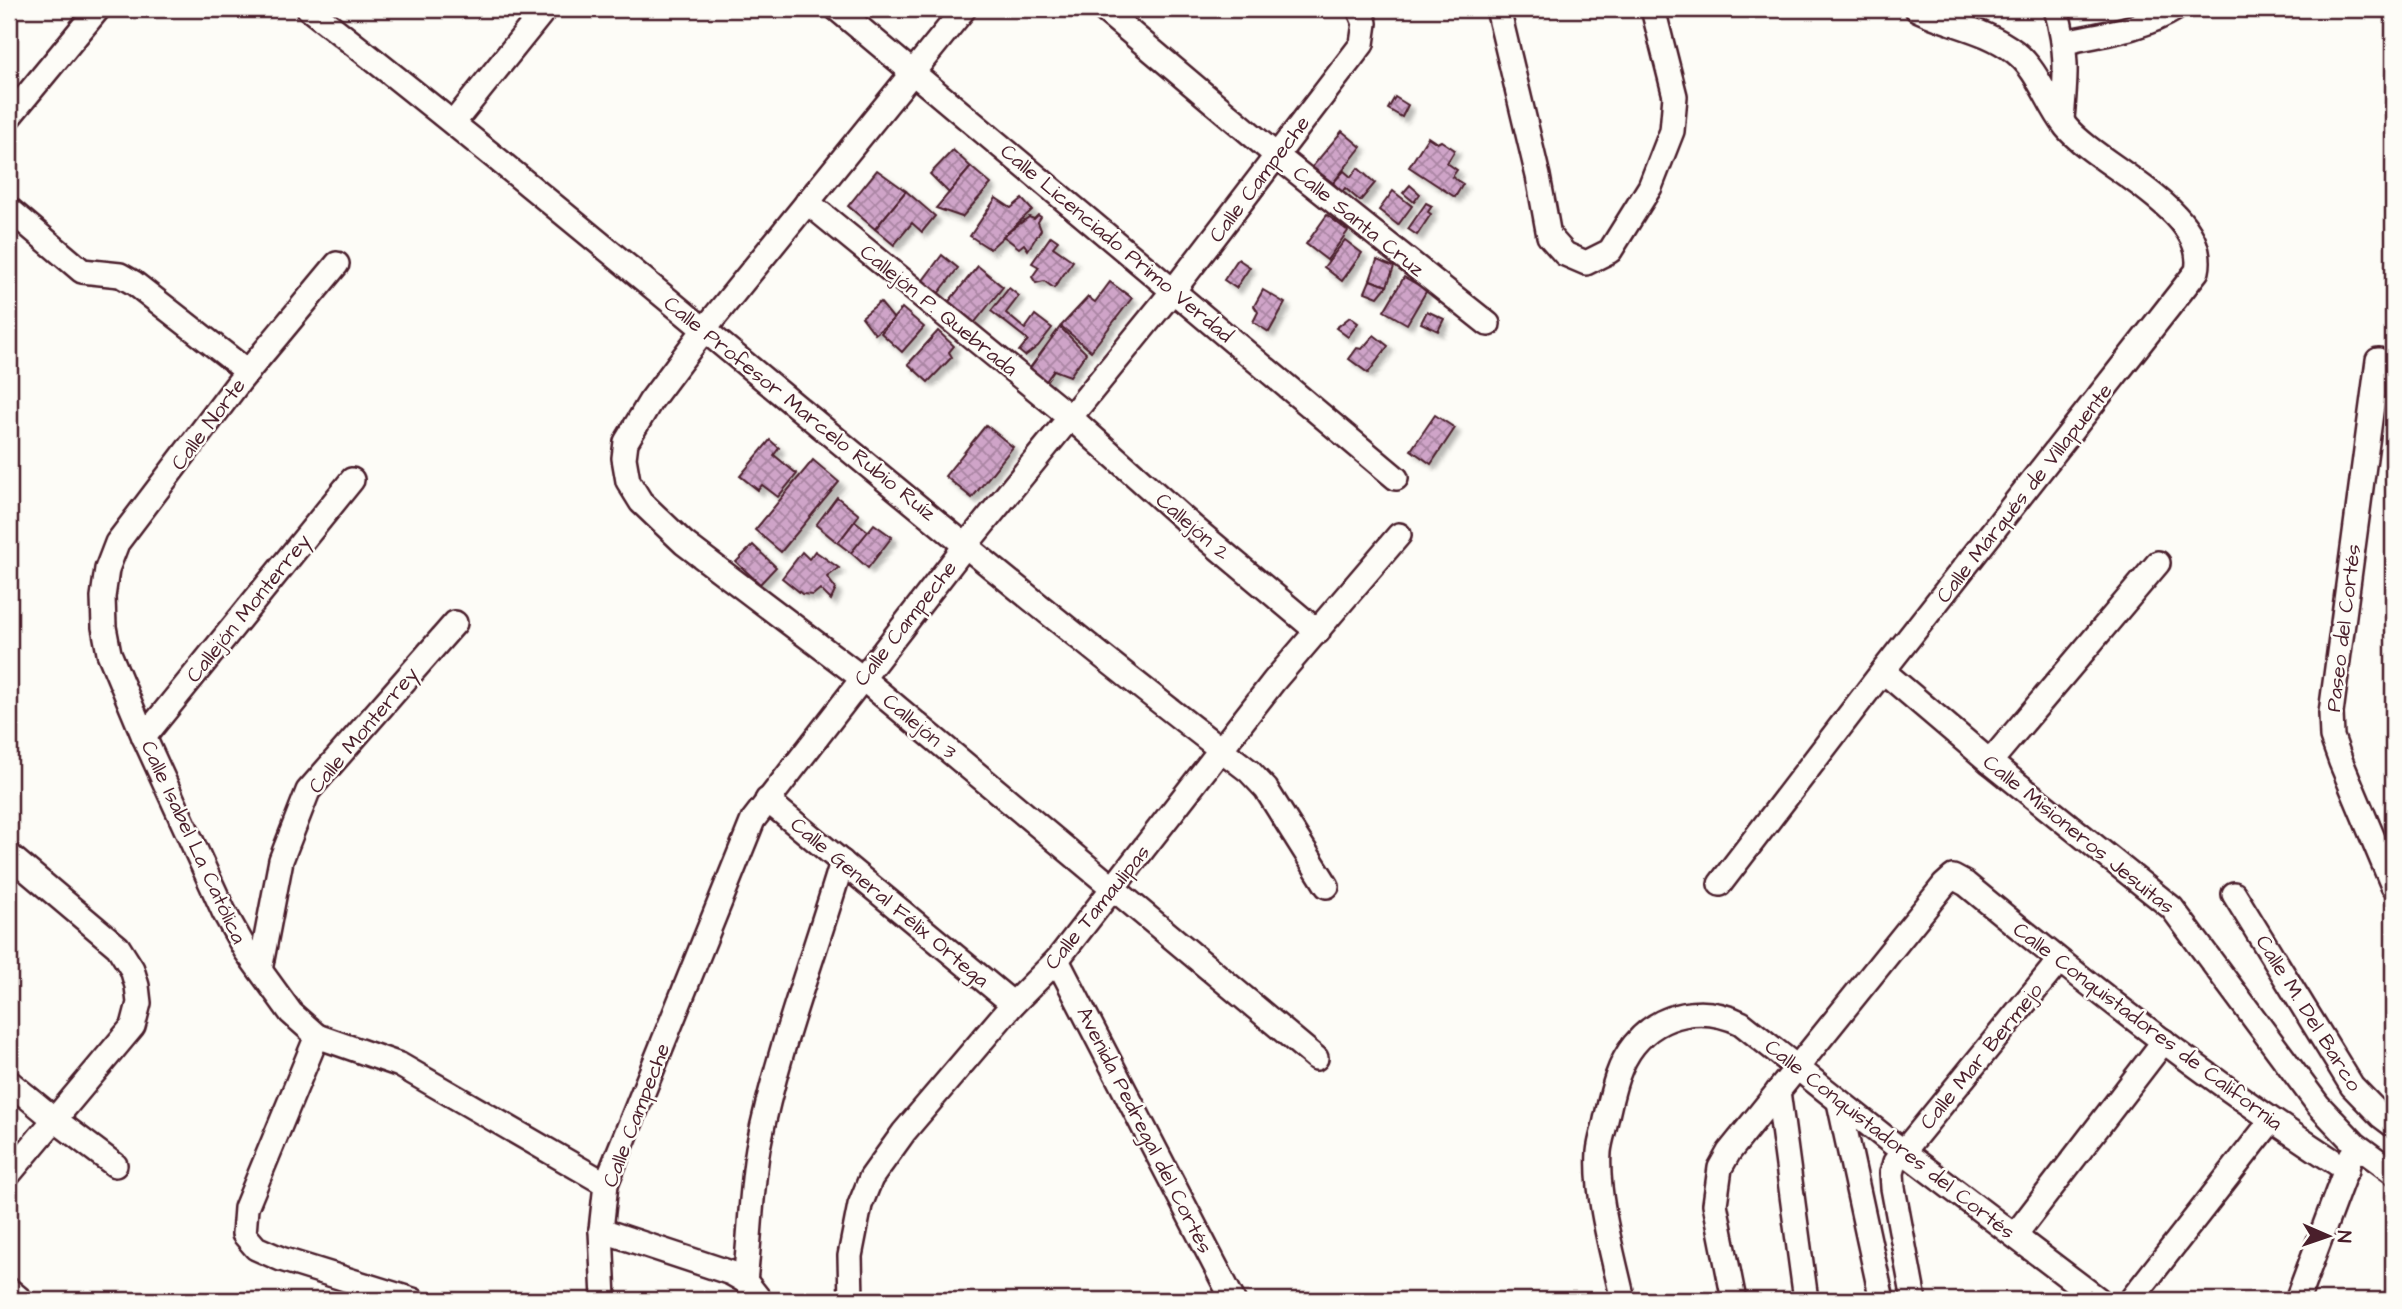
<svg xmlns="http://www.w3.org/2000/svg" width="2402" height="1309" font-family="'Architects Daughter',sans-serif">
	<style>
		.building { fill: url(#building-cross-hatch); stroke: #4a1f2b; stroke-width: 2; filter: url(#shadow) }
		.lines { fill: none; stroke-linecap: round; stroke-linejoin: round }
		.minor-casing { stroke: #4a1f2b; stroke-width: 28 }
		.minor { stroke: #fdfcf7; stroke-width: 23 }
		.labels { text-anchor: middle; stroke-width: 5; stroke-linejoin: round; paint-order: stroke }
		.street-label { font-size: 21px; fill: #4a1f2b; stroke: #fdfcf7 }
	</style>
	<defs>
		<pattern id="building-cross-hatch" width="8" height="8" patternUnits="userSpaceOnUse" patternTransform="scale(1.75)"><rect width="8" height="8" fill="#cfa4c8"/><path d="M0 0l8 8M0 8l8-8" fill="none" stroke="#aa85a3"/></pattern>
		<filter id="shadow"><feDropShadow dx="5" dy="5" stdDeviation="2" flood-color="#0004"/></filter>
	</defs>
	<rect width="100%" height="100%" fill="#fdfcf7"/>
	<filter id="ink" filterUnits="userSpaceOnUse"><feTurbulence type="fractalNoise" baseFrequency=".0143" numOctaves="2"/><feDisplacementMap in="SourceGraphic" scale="14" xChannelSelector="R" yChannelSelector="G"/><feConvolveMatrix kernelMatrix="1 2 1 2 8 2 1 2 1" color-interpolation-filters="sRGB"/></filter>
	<g filter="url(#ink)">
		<g class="building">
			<polygon points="1395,97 1408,105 1402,117 1388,109"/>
			<polygon points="1342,131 1361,147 1333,183 1312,167"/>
			<polygon points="1428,137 1437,143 1441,141 1455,150 1447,163 1457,170 1452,177 1463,184 1455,197 1409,167"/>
			<polygon points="953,150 971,167 949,193 930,174"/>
			<polygon points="971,167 991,184 962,217 936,208"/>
			<polygon points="1358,168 1375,183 1360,201 1345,188 1342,192 1333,183 1344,171 1351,177"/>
			<polygon points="877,170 906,191 875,229 848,206"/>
			<polygon points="1410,185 1420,194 1414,202 1403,193"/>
			<polygon points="906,191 935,216 922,232 912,223 894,245 875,229"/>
			<polygon points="1393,191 1412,206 1398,225 1379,210"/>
			<polygon points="996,198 1011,208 1022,199 1032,210 990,249 970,236"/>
			<polygon points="1426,203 1432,206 1428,212 1431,214 1417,235 1408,229"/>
			<polygon points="1038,215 1041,217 1038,222 1041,230 1028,250 1024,244 1019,248 1003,236 1029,217 1034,219"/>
			<polygon points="1327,215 1348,231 1327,260 1306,244"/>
			<polygon points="1051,236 1058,241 1053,247 1073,261 1054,288 1044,281 1036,283 1032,277 1039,267 1032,263"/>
			<polygon points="1345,240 1362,253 1342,281 1324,267"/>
			<polygon points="942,255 958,268 934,299 918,287"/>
			<polygon points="1238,259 1250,267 1236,288 1224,280"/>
			<polygon points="1377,260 1394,267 1387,286 1370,280"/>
			<polygon points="978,266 1003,287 971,327 945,306"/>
			<polygon points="1404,277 1427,290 1407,324 1384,311"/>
			<polygon points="1370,280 1387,286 1378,297 1365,292"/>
			<polygon points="1110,282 1132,298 1091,351 1061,326 1088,297 1095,302"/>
			<polygon points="1009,288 1019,296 1006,313 1025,329 1035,315 1052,328 1038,346 1025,356 1019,351 1028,340 991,311"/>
			<polygon points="1263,290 1285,303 1269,332 1253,322 1258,312 1254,306"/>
			<polygon points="880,302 894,319 875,334 862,317"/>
			<polygon points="902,308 924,327 902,352 881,333"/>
			<polygon points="1427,311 1444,319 1438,331 1421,323"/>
			<polygon points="1350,317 1358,323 1348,337 1336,328"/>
			<polygon points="1060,327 1086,353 1070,376 1054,370 1044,384 1027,372"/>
			<polygon points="938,331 954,346 949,352 952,357 928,382 908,364"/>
			<polygon points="1374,335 1388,346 1368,373 1349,359 1357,348 1362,349"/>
			<polygon points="1435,415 1455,428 1431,464 1411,450"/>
			<polygon points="986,425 1013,447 972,498 945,476"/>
			<polygon points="770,440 779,448 774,455 797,474 778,497 762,485 758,490 740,476"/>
			<polygon points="813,460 839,482 781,552 755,530"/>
			<polygon points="837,497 859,515 838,543 816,525"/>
			<polygon points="855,521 869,532 851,553 838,543"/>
			<polygon points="874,524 892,537 868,568 851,553"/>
			<polygon points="753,545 776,567 760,584 736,562"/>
			<polygon points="815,551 839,568 827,577 836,589 831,600 820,589 813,595 802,594 782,578 802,552 809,559"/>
		</g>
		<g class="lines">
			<g class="minor-casing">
				<g id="minor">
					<path d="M 309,9 C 627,257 929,526 1249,771 L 1266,789 L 1327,886"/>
					<polyline points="837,9 1396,478"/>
					<polyline points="964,9 704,330 650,402 626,442 624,458 628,481 641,502 684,543 862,678 1316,1058"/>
					<polyline points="1103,9 1277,156 1488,324"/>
					<polyline points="1498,9 1538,176 1549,236 1565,254 1586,263 1610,251 1650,187 1672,131 1675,96 1653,9"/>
					<path d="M 2056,9 C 2068,52 2066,76 2062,119"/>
					<path d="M 2065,42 C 2102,34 2143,29 2175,9"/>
					<polyline points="9,117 98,9"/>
					<polyline points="454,122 545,9"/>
					<polyline points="807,202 1070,417 1193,527 1318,632"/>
					<polyline points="9,209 82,271 120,275 134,283 248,372"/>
					<polyline points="337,264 239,382 117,543 107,569 103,597 104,627 109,653 144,737 224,912 246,951 291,1013 317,1036 400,1065 606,1184"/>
					<polyline points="2378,360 2331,713 2332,737 2341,762 2393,886"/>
					<polyline points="1883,671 1990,762 2172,908 2319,1106 2355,1144 2393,1172"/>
					<polyline points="144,737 352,480"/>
					<polyline points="1990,762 2158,563"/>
					<polyline points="767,800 1013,1004"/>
					<polyline points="9,855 118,947 132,969 137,986 139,1003 133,1026 9,1174"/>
					<path d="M 1720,884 L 1883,671 L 2197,271 C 2210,211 2098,166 2066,127 C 2047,103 2039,71 2015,52 C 1986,29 1948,25 1917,9"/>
					<polyline points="2234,894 2352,1086 2381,1116 2393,1125"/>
					<polyline points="1057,960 1233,1300"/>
					<polyline points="260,970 281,860 308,791 455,623"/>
					<polyline points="317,1036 246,1208 244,1234 256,1248 281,1259 413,1300"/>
					<polyline points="9,1082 54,1119 115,1165"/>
					<polyline points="1778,1091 1806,1300"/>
					<polyline points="1839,1102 1882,1300"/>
					<polyline points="601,1230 731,1273 745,1281 760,1300"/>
					<polyline points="2015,1235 2164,1041"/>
					<path d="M 745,1281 C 750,1238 751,1190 758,1148 C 777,1050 814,957 842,862"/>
					<polyline points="9,1290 21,1300"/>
					<polyline points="604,1300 601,1230 606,1184 753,820 966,545 1173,291 1362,44 1365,23 1359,9"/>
					<polyline points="851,1300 850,1256 860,1205 871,1178 904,1132 1013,1004 1057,960 1274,681 1399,535"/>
					<path d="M 1623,1300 C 1613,1255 1596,1197 1599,1152 C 1600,1141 1604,1130 1606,1120 C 1612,1094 1617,1066 1634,1045 C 1661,1012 1704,1005 1741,1023 L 1892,1143 L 2099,1300"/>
					<path d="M 1734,1300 L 1715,1204 L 1720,1168 L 1729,1152 L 1944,885 L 1953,877 L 1966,884 C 2088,985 2213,1084 2347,1170"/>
					<polyline points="1914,1300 1893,1188 1892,1173 1895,1162 2059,961"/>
					<polyline points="2131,1300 2271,1121"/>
					<polyline points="2297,1300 2351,1156"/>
				</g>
			</g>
			<use href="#minor" class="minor"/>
		</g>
	</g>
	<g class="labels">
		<g class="street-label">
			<text transform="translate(1259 179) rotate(-53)" y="7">Calle Campeche</text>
			<text transform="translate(1359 221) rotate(39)" y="7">Calle Santa Cruz</text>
			<text transform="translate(1117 243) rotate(40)" y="7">Calle Licenciado Primo Verdad</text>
			<text transform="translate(939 310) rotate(39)" y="7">Callejón P. Quebrada</text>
			<text transform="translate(800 408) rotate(39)" y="7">Calle Profesor Marcelo Rubio Ruíz</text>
			<text transform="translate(208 424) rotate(-53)" y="7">Calle Norte</text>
			<text transform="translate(2024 493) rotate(-52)" y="7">Calle Márqués de Villapuente</text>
			<text transform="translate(1193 526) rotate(41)" y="7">Callejón 2</text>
			<text transform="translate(248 608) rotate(-51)" y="7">Callejón Monterrey</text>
			<text transform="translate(905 623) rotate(-52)" y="7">Calle Campeche</text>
			<text transform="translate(2343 628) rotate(-83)" y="7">Paseo del Cortés</text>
			<text transform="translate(920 726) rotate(40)" y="7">Callejón 3</text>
			<text transform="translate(363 730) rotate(-50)" y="7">Calle Monterrey</text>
			<text transform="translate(2079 834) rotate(39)" y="7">Calle Misioneros Jesuitas</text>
			<text transform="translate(194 842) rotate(65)" y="7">Calle Isabel La Católica</text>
			<text transform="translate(890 902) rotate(40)" y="7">Calle General Félix Ortega</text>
			<text transform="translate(1097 907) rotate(-51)" y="7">Calle Tamaulipas</text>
			<text transform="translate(2309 1013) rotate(58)" y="7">Calle M. Del Barco</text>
			<text transform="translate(2148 1026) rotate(37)" y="7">Calle Conquistadores de California</text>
			<text transform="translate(1981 1056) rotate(-51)" y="7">Calle Mar Bermejo</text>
			<text transform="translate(636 1115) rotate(-69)" y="7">Calle Campeche</text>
			<text transform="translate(1145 1130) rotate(63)" y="7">Avenida Pedregal del Cortés</text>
			<text transform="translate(1890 1139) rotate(38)" y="7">Calle Conquistadores del Cortés</text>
		</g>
	</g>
	<rect width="2402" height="1309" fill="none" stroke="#fdfcf7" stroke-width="35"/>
	<rect x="18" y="18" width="2367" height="1274" fill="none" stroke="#4a1f2b" stroke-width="2.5" filter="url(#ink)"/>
	<g transform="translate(2328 1236) rotate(92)" stroke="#fdfcf7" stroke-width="5" paint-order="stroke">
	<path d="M0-5L12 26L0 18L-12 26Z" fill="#4a1f2b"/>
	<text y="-10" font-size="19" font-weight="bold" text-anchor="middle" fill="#4a1f2b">N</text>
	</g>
</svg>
